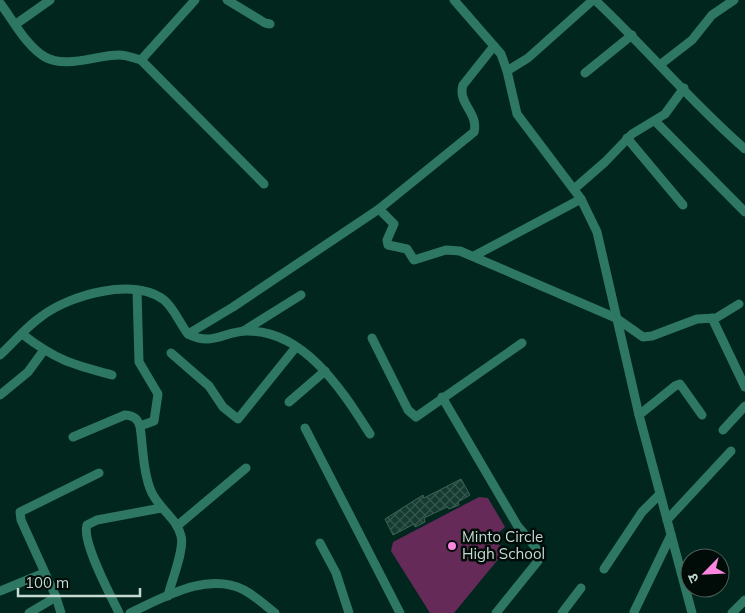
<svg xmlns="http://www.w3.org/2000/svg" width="745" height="613" font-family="Mulish,'Noto Sans Devanagari',sans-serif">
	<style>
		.pitch { fill: #652a57 }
		.building { fill: url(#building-cross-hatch); stroke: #3d6256 }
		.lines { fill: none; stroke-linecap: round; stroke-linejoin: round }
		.minor { stroke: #2d7763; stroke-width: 9 }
		.poi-dot { fill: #fe86e1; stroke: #010c08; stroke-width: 2 }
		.labels { text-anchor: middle; stroke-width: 5; stroke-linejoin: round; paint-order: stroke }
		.poi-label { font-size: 15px; fill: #c5d9d2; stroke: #010c08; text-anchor: start }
	</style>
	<defs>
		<pattern id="building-cross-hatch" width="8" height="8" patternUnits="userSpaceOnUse" patternTransform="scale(1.25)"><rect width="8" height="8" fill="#163b30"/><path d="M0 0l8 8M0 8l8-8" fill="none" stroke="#36574d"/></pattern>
	</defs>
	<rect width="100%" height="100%" fill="#00261d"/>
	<polygon class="pitch" points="479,497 488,498 505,527 493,538 505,551 454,613 430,613 391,551 393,542"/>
	<polygon class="building" points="461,479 470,495 458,502 459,505 449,509 447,507 424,518 425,522 415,527 414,524 393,535 385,519 423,495 424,498"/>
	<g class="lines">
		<g class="minor">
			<polyline points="227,0 265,23 270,24"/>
			<polyline points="454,0 501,54 507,71 517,114 581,199 597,232 639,415 692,613"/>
			<path d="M 595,0 C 647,49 692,103 745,149"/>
			<path d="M 0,3 C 13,20 26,46 45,57 C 66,69 96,55 119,55 C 126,55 134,58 141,60 L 264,184"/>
			<polyline points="16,24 50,0"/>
			<polyline points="141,60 195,0"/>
			<polyline points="661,64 692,40 712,15 734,0"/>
			<polyline points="507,71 528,58 593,0"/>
			<polyline points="585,73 632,35"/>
			<polyline points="655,121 745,212"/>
			<polyline points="627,138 683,205"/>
			<polyline points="574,189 605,162 632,134 665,114 684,88"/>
			<polyline points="379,209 394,224 387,240 388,245 407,249 414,260 446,250 460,251 616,318 643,337 652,336 697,319 716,318 739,304"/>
			<polyline points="474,256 581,199"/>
			<polyline points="137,291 139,362 158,394 154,421 140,426"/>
			<polyline points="712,318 745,387"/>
			<polyline points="245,330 301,295"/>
			<path d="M 22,334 C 56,360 71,364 112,375"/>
			<path d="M 188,334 C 213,347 224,331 247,331 C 305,330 343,392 370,434"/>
			<polyline points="372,338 408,410 416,417 522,343"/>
			<polyline points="171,353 209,386 223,407 238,419 296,347"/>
			<path d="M 0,355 C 14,342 26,327 42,316 C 70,295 133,277 164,300 C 174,308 180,324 188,334 L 233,307 L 379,209 L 474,132 C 479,113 457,103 463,85 L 494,46"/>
			<polyline points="0,395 28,372 44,350"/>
			<polyline points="442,397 517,525 541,554 538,561 496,613"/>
			<polyline points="289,402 325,371"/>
			<polyline points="639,415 675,386 680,384 702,415"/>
			<polyline points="305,428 400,613"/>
			<polyline points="723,430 745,406"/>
			<path d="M 73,437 L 125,415 C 134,416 137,418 140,426 C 143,447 143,472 151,491 C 158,508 177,518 181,536 C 185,549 171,582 168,596"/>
			<polyline points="667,520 731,451"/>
			<polyline points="177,526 246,468"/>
			<polyline points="320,543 336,573 349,613"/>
			<polyline points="604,569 642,512 660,494"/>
			<polyline points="0,591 44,573"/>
			<polyline points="634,612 671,535"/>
			<polyline points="29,613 56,597"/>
			<polyline points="61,613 56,597 21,520 20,512 99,473"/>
			<path d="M 119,613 C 111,596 81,541 87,525 L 97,520 L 161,508"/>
			<path d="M 130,613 C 163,598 207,571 244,590 C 255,596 265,605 275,613"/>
			<polyline points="562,613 581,588"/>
			<polyline points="732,613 745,600"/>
		</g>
	</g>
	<circle class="poi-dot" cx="452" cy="546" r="5"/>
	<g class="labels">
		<g class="poi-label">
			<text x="462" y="542">Minto Circle<tspan x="462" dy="17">High School</tspan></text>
		</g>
	</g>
	<g transform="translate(705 573) rotate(246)"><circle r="24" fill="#010c08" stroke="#4f5e59"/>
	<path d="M0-4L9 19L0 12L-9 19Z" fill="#fe86e1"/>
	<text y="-8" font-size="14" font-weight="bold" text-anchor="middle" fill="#c5d9d2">उ</text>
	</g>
	<path d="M18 588v8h122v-8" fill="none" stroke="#c5d9d2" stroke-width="2.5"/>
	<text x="25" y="588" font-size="15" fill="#c5d9d2" stroke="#010c08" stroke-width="4" paint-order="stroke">100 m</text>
</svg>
